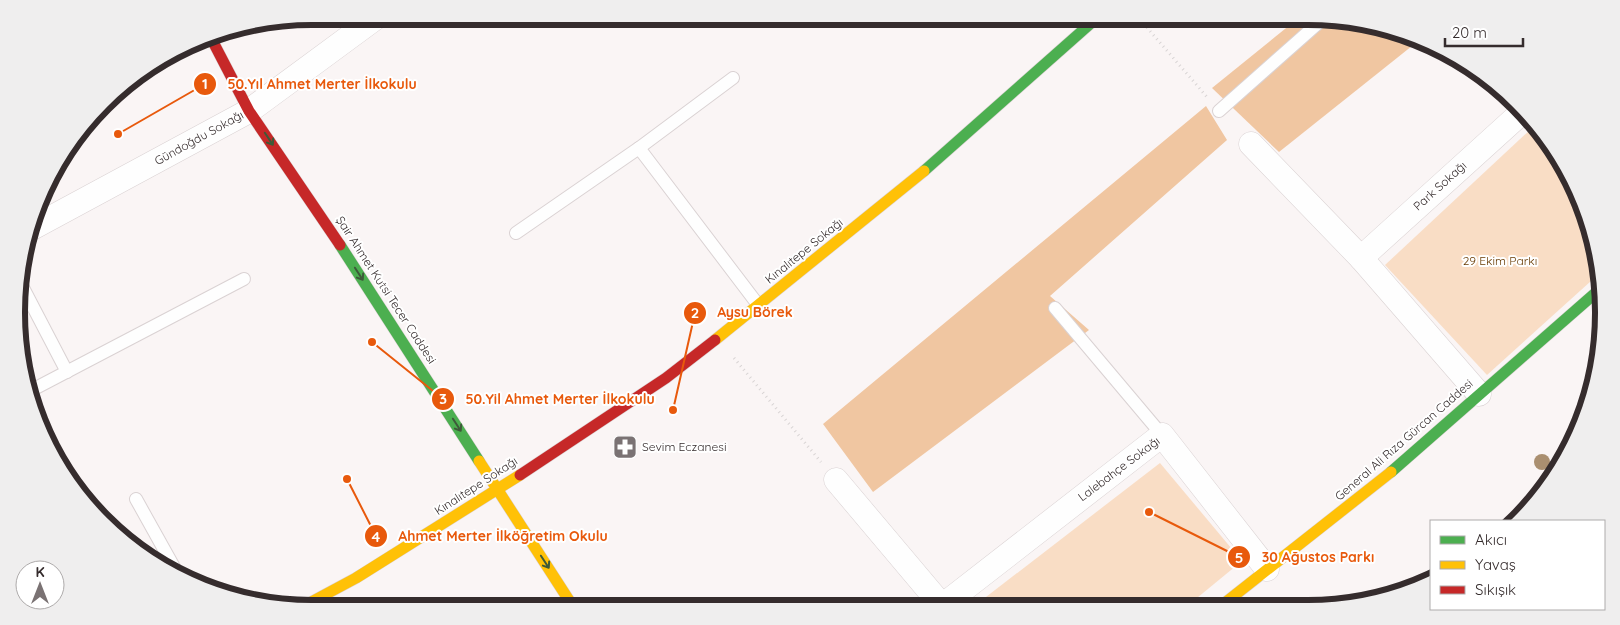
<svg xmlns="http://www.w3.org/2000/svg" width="1620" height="625" font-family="Quicksand,sans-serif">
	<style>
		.green { fill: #f9ddc5 }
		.forest { fill: #f0c6a1 }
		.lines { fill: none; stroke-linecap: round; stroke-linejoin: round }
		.lane-casing { stroke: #dad2d3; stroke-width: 14 }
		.street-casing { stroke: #dad2d3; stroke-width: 25 }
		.fast-casing { stroke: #dad2d3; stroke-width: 12 }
		.slow-casing { stroke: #dad2d3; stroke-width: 12 }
		.jam-casing { stroke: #dad2d3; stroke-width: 12 }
		.path { stroke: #d8d4d4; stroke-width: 3; stroke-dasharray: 1 4; stroke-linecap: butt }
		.lane { stroke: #fefefe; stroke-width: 12 }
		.street { stroke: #fefefe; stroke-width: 24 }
		.fast { stroke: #4caf50; stroke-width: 11 }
		.slow { stroke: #ffc107; stroke-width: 11 }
		.jam { stroke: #c62828; stroke-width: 11 }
		.tree { fill: #aa8f70 }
		.oneway { stroke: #3d5a39 }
		.labels { text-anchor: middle; stroke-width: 4; stroke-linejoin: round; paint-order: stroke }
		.street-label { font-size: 12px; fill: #352c2d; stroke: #fff }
		.park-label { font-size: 12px; fill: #683b03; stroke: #fff }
		.poi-label { font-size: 12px; fill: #352c2d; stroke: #fff; text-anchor: start }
		.rim { fill: none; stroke: #352c2d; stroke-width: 6 }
		.leader { fill: none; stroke: #e8590c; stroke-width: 2 }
		.callout-dot { fill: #e8590c; stroke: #fff; stroke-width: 2 }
		.mark-label { font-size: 15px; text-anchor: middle; font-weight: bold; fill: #fff }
		.callout-label { font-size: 14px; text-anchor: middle; font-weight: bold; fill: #e8590c; stroke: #fff; stroke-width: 4; stroke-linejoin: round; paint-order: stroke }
	</style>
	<rect width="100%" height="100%" fill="#faf5f5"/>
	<g class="green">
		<polygon points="1532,128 1564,165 1601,272 1487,375 1385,265"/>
		<polygon points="1160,463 1242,561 1186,607 973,607"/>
	</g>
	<g class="forest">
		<polygon points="1301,16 1384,26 1417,42 1279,152 1212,88"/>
		<polygon points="1206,106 1227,140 1050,296 1089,330 873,492 823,424"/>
	</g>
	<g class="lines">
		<g class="lane-casing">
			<g id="lane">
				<polyline points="1219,111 1324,18"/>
				<polyline points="639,148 759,306"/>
				<polyline points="516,233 639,148 733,78"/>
				<polyline points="19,280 67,372"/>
				<polyline points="1055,308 1162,435"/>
				<polyline points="30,391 244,279"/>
				<polyline points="136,499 175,569"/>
			</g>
		</g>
		<g class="street-casing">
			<g id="street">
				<polyline points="1251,144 1361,258 1479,394"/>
				<polyline points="34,227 249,111 378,16"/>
				<polyline points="1361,258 1520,114"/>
				<polyline points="836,480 943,607"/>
				<polyline points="942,606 1162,435 1267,569"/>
			</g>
		</g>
		<g class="fast-casing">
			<g id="fast">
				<polyline points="924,171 1099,16"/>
				<polyline points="340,245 479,461"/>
				<polyline points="1391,472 1600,289"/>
			</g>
		</g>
		<g class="slow-casing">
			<g id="slow">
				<polyline points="715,340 924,171"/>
				<polyline points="479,461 574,608"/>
				<polyline points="1221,606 1391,472"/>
				<polyline points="302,607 356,578 520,475"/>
			</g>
		</g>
		<g class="jam-casing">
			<g id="jam">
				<polyline points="210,36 249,111 340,245"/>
				<polyline points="520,475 666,378 715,340"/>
			</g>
		</g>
		<g class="path">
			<polyline points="1137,16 1207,97"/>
			<polyline points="734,358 821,462"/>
		</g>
		<use href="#lane" class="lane"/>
		<use href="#street" class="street"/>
		<use href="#fast" class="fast"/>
		<use href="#slow" class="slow"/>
		<use href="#jam" class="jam"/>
	</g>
	<circle class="tree" cx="1542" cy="462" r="8"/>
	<defs><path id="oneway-shaft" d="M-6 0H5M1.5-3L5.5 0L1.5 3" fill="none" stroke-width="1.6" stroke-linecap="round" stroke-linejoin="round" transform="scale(1.25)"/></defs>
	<g class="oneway">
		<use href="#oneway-shaft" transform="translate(269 139) rotate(56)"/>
		<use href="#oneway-shaft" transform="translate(359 274) rotate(57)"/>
		<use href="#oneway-shaft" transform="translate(457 425) rotate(57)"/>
		<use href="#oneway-shaft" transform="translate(545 562) rotate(57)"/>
	</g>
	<defs>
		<g id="pharmacy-square" transform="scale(1.25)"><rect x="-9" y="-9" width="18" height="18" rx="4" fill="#7a7273" stroke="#fff"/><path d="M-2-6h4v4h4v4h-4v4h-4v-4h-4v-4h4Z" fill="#fff"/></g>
	</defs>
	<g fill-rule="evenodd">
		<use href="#pharmacy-square" x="625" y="447"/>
	</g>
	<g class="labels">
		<g class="street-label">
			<text transform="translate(199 138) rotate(-29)" y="4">Gündoğdu Sokağı</text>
			<text transform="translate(1440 186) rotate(-42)" y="4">Park Sokağı</text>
			<text transform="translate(804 251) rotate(-39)" y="4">Kınalıtepe Sokağı</text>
			<text transform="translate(386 290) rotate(57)" y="4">Şair Ahmet Kutsi Tecer Caddesi</text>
			<text transform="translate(1404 440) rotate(-41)" y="4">General Ali Rıza Gürcan Caddesi</text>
			<text transform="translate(1119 469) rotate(-37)" y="4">Lalebahçe Sokağı</text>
			<text transform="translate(476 486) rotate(-33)" y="4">Kınalıtepe Sokağı</text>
		</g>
		<g class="park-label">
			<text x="1500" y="265">29 Ekim Parkı</text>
		</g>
		<g class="poi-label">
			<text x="642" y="451">Sevim Eczanesi</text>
		</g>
	</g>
	<path d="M0 0H1620V625H0ZM312 25H1308A287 287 0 0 1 1595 312V313A287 287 0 0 1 1308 600H312A287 287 0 0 1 25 313V312A287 287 0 0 1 312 25Z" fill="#efeeee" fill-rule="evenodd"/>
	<path class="rim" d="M312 25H1308A287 287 0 0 1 1595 312V313A287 287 0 0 1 1308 600H312A287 287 0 0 1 25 313V312A287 287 0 0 1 312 25Z"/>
	<path class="leader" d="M118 134L205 84M673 410L695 313M372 342L443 399M347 479L376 536M1149 512L1239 557"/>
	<g class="callout-dot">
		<circle cx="118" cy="134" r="5"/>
		<circle cx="673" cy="410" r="5"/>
		<circle cx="372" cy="342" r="5"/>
		<circle cx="347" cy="479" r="5"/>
		<circle cx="1149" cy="512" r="5"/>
		<circle cx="205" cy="84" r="12"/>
		<circle cx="695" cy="313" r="12"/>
		<circle cx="443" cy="399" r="12"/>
		<circle cx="376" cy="536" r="12"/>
		<circle cx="1239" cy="557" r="12"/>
	</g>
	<g class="mark-label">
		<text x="205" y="89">1</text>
		<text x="695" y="318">2</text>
		<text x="443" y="404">3</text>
		<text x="376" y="542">4</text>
		<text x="1239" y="563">5</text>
	</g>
	<g class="callout-label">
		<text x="322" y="89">50.Yıl Ahmet Merter İlkokulu</text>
		<text x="755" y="317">Aysu Börek</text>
		<text x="560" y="404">50.Yil Ahmet Merter İlkokulu</text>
		<text x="503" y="541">Ahmet Merter İlköğretim Okulu</text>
		<text x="1318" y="562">30 Ağustos Parkı</text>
	</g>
	<rect x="1430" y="520" width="175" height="90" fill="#ffffff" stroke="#aeabab"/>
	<rect x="1440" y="536" width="25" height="8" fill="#4caf50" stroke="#aeabab"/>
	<text x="1475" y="545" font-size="15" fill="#352c2d">Akıcı</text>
	<rect x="1440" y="561" width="25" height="8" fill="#ffc107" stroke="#aeabab"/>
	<text x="1475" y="570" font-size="15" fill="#352c2d">Yavaş</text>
	<rect x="1440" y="586" width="25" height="8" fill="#c62828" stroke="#aeabab"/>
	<text x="1475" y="595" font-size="15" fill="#352c2d">Sıkışık</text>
	<g transform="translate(40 585)"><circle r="24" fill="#ffffff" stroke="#aeabab"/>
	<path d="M0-4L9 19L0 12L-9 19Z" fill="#7a7273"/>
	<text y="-8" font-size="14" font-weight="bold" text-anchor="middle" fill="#352c2d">K</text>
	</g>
	<path d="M1445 38v8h78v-8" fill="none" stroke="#352c2d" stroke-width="2.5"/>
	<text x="1452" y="38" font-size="15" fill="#352c2d" stroke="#ffffff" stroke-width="4" paint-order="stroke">20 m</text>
</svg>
